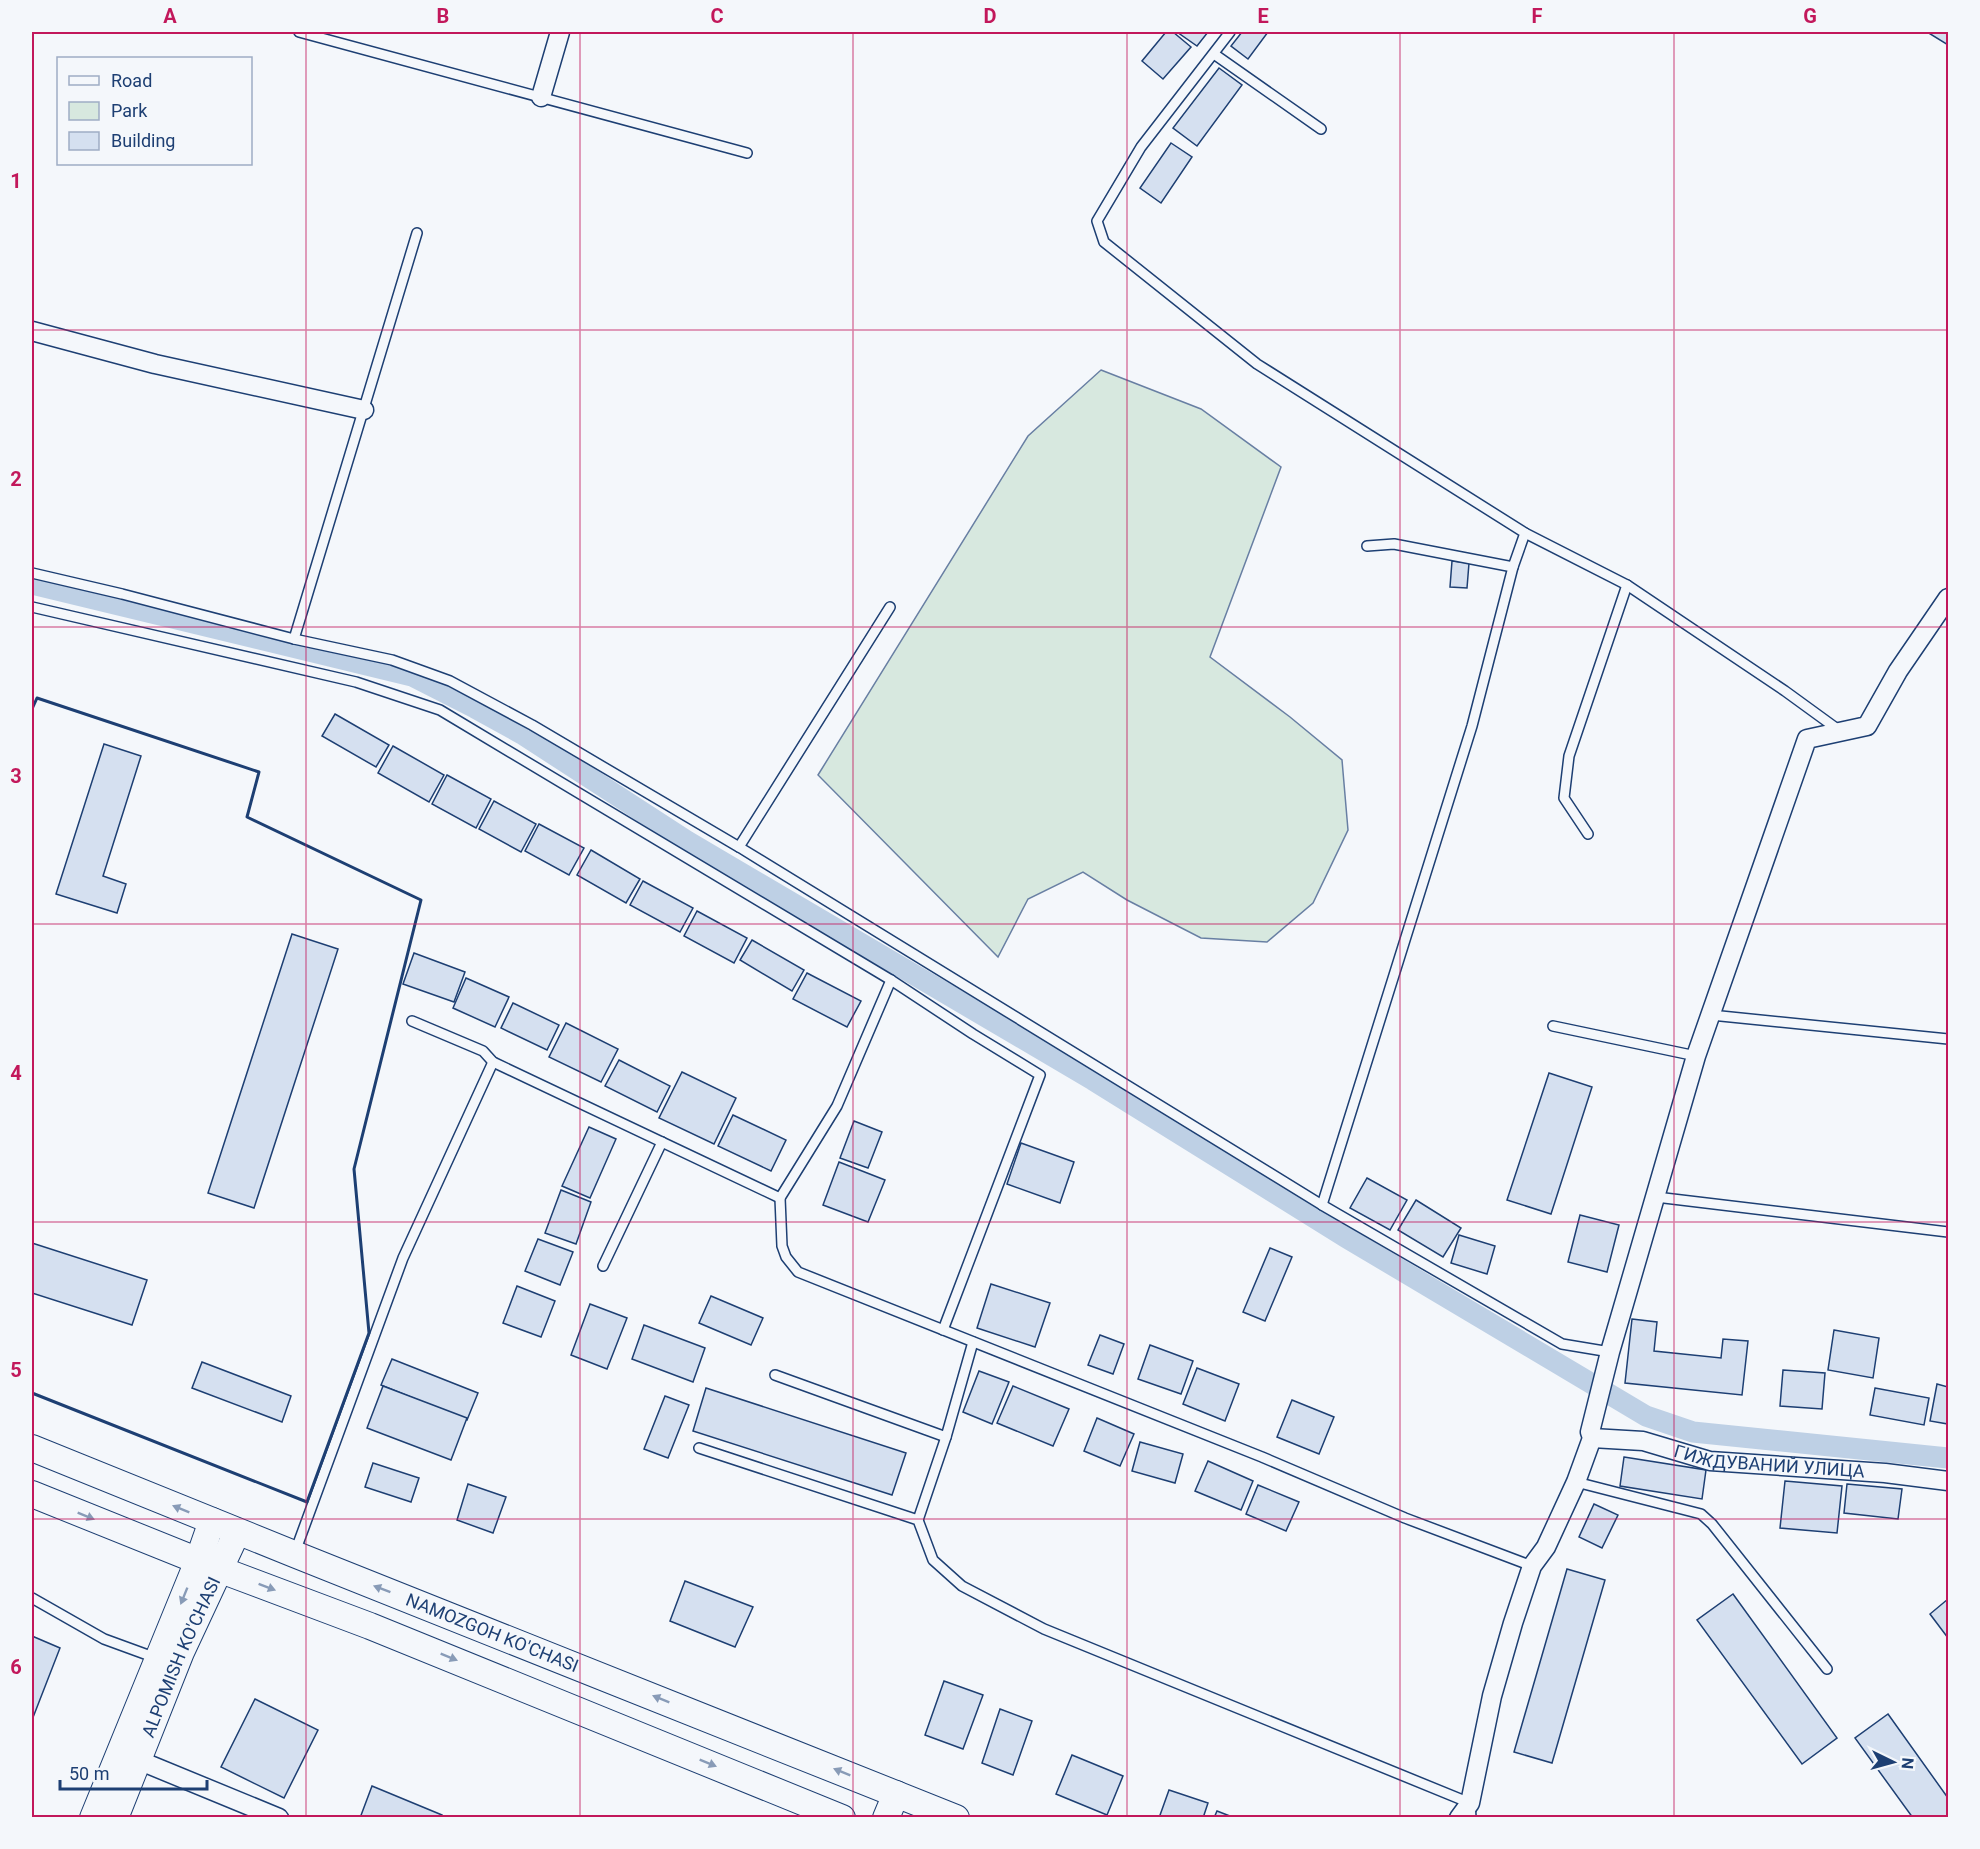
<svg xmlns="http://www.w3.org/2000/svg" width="1980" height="1849" font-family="Roboto,sans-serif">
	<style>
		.green { fill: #d7e8df; stroke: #687fa3; stroke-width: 1.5 }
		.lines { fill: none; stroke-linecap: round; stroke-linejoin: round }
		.canal { stroke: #bed0e5; stroke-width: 21 }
		.building { fill: #d5e0f0; stroke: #1d3f73; stroke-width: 1.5 }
		.service-casing { stroke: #1d3f73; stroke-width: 12 }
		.minor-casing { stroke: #1d3f73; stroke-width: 21 }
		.secondary-casing { stroke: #1d3f73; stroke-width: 28 }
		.service { stroke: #f4f7fb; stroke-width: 9 }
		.minor { stroke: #f4f7fb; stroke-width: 18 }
		.secondary { stroke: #f4f7fb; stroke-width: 26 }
		.wall { stroke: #1d3f73; stroke-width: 3 }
		.oneway { fill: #889bb7 }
		.grid { fill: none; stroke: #c2185b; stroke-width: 1.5; stroke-opacity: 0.55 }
		.labels { text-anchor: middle; stroke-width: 4.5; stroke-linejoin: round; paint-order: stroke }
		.street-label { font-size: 18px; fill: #1d3f73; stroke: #f4f7fb }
		.neatline { fill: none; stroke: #c2185b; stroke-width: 2 }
		.grid-label { font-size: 20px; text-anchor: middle; font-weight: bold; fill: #c2185b }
	</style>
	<rect width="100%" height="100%" fill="#f4f7fb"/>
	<polygon class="green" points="1101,370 1201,409 1281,467 1210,657 1290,717 1342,760 1348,830 1313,903 1267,942 1201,938 1127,900 1083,872 1028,899 998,957 818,775 1028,436"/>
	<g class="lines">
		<polyline class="canal" points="32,584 412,676 475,708 522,734 687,841 1093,1080 1347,1238 1646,1416 1693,1432 1948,1458"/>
	</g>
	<g class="building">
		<polygon points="1166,32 1173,32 1191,47 1163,79 1142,61"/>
		<polygon points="1177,32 1208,32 1197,46"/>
		<polygon points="1242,32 1268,32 1248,59 1231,46"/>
		<polygon points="1927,32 1948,32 1948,45"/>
		<polygon points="1219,68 1242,85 1197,146 1173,128"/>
		<polygon points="1171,143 1192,157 1161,203 1140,188"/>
		<polygon points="1452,561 1469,563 1467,588 1450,587"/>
		<polygon points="335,714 389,745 376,767 322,736"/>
		<polygon points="104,744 141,756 103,876 126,884 117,913 56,894"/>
		<polygon points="393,746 444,775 429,802 378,773"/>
		<polygon points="447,775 491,799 476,828 432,804"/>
		<polygon points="494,801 536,824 521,852 479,829"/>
		<polygon points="539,824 584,848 569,875 525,851"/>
		<polygon points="591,850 640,879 626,903 577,875"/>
		<polygon points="643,881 693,908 680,932 630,905"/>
		<polygon points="697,911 747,938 734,963 684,936"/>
		<polygon points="292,934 338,949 254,1208 208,1193"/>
		<polygon points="752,940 804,970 792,991 740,960"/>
		<polygon points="414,953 465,972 454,1002 403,984"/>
		<polygon points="807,973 861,1001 847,1027 793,999"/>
		<polygon points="466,978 509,997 495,1027 453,1008"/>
		<polygon points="513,1003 559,1025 547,1050 501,1028"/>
		<polygon points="566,1023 618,1049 601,1082 549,1057"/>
		<polygon points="619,1060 670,1086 657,1112 605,1086"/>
		<polygon points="682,1072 736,1098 714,1144 659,1118"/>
		<polygon points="1549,1073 1592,1087 1551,1214 1507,1200"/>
		<polygon points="733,1115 786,1140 771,1171 718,1146"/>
		<polygon points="854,1121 882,1132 868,1168 840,1158"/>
		<polygon points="589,1127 616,1139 590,1198 562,1186"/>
		<polygon points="1021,1143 1074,1162 1060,1203 1007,1184"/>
		<polygon points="839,1162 885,1180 868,1222 823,1205"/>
		<polygon points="1367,1178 1407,1200 1390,1230 1350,1208"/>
		<polygon points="561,1190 591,1202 576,1244 545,1233"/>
		<polygon points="1416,1200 1461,1228 1443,1257 1398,1230"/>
		<polygon points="1580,1215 1619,1225 1607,1272 1568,1262"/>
		<polygon points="1459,1235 1495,1246 1487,1274 1451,1263"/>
		<polygon points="538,1239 573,1252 560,1285 525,1271"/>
		<polygon points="32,1243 147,1280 132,1325 32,1293"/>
		<polygon points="1270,1248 1292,1257 1265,1321 1243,1312"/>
		<polygon points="991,1284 1050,1303 1035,1347 977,1328"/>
		<polygon points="517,1286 555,1301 541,1337 503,1323"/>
		<polygon points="711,1296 763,1318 751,1345 699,1323"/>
		<polygon points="590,1304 627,1318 607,1369 571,1355"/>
		<polygon points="1632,1319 1657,1322 1654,1351 1721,1358 1723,1339 1748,1341 1742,1395 1625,1383"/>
		<polygon points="644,1325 705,1348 693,1382 632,1359"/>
		<polygon points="1834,1330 1879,1338 1873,1378 1828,1370"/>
		<polygon points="1100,1335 1124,1344 1113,1374 1088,1365"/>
		<polygon points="1150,1345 1193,1361 1181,1394 1138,1379"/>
		<polygon points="392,1359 478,1393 467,1420 381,1385"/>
		<polygon points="202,1362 291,1396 282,1422 192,1388"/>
		<polygon points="1197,1368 1239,1384 1225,1421 1183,1404"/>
		<polygon points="1783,1370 1825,1373 1822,1409 1780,1406"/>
		<polygon points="979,1371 1009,1382 992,1424 963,1412"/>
		<polygon points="1937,1384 1948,1387 1948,1424 1930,1421"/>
		<polygon points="383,1386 467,1418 451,1460 367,1428"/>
		<polygon points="1013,1386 1069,1409 1053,1446 997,1423"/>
		<polygon points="706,1388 906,1453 892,1495 693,1431"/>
		<polygon points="1875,1388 1929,1398 1924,1425 1870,1415"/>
		<polygon points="665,1396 689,1405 668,1458 644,1449"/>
		<polygon points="1292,1400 1334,1417 1319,1454 1277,1437"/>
		<polygon points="1097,1418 1134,1434 1120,1466 1084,1451"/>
		<polygon points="1140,1442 1183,1454 1175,1483 1132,1471"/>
		<polygon points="1624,1457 1706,1470 1702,1499 1620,1486"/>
		<polygon points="1208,1461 1253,1481 1241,1510 1195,1491"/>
		<polygon points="373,1463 419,1478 411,1502 365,1487"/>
		<polygon points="1785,1481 1842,1486 1837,1533 1780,1528"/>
		<polygon points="468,1484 506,1497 493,1533 457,1520"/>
		<polygon points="1847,1484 1902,1489 1898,1519 1844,1513"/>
		<polygon points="1258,1485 1299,1502 1286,1531 1246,1514"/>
		<polygon points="1594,1504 1618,1515 1602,1548 1579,1537"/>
		<polygon points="1567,1569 1605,1580 1552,1763 1514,1752"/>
		<polygon points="685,1581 753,1607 735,1647 670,1621"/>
		<polygon points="1733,1594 1837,1738 1802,1764 1697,1620"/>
		<polygon points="1948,1599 1948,1638 1930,1614"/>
		<polygon points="32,1636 60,1648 32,1720"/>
		<polygon points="944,1681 983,1695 963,1749 925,1735"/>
		<polygon points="255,1699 318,1730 284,1798 221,1767"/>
		<polygon points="1000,1709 1032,1721 1013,1775 982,1763"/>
		<polygon points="1888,1714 1948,1798 1948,1818 1913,1818 1855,1738"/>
		<polygon points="1072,1755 1123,1776 1107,1815 1056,1794"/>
		<polygon points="372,1786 442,1815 441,1818 360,1818"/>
		<polygon points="1169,1790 1208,1803 1203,1818 1159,1818"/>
		<polygon points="1217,1811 1235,1818 1214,1818"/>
	</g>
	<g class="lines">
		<g class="service-casing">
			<g id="service">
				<polyline points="299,32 747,153"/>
				<polyline points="1230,32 1141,147 1097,221 1104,242 1257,364 1525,533 1513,567 1472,726 1322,1205"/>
				<polyline points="1214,54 1321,129"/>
				<polyline points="1525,533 1627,585 1785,691 1840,731"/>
				<polyline points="1367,546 1394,544 1513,567"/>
				<polyline points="32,573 122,594 294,639 392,660 450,681 532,725 739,847"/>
				<polyline points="32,607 356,682 440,710 891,980 973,1034 1040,1075 943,1330"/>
				<polyline points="890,607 739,847 1322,1205 1562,1344 1610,1352"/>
				<polyline points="294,639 417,233"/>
				<polyline points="1588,834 1564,798 1569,756 1627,585"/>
				<polyline points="891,980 837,1106 780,1198 782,1246 786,1257 798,1272 1262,1457 1405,1518 1532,1566"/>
				<polyline points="1711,1015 1948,1039"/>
				<polyline points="412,1021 483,1051 493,1062 780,1198"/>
				<polyline points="1553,1026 1696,1056"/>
				<polyline points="1656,1197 1948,1232"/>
				<polyline points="603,1266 662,1142"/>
				<polyline points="775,1375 946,1437"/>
				<polyline points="699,1448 918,1520 933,1560 962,1586 1044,1629 1470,1803 1471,1818"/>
				<polyline points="1576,1482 1701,1514 1712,1524 1827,1669"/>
				<polyline points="918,1520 946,1437 973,1342"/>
				<polyline points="295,1552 403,1258 493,1062"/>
				<polyline points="32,1598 104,1639 156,1658"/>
			</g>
		</g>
		<g class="minor-casing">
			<g id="minor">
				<polyline points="541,97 560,32"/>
				<polyline points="32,331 155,364 364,410"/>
				<path id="s1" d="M 1592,1438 L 1643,1441 L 1710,1461 L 1885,1473 L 1948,1481"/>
				<polyline points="138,1760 279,1818"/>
				<polyline points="1459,1818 1470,1803 1492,1696 1513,1623 1532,1566 1546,1547 1576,1482 1592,1438 1590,1432 1610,1352 1696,1056 1807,739 1867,726 1898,671 1948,598"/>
			</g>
		</g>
		<g class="secondary-casing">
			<g id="secondary">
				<path id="s2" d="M 32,1448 L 294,1554 L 956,1818"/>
				<polyline points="32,1494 221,1570 370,1626 842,1818"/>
				<polyline points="93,1818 198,1561 212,1521"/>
				<path id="s3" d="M 115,1818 L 181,1652 L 237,1532"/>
				<polyline points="886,1818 896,1794"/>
			</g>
		</g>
		<use href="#service" class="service"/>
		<use href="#minor" class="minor"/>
		<use href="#secondary" class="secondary"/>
		<polyline class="wall" points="32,709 37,698 259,772 247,817 421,900 354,1169 369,1333 307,1502 32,1393"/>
	</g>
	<defs><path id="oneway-solid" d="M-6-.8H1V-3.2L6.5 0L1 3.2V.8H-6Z" transform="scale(1.5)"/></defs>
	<g class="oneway">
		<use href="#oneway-solid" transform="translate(181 1509) rotate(-158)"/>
		<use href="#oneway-solid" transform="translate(86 1516) rotate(22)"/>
		<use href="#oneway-solid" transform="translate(267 1587) rotate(21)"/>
		<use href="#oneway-solid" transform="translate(382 1589) rotate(-159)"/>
		<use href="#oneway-solid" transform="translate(184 1596) rotate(112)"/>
		<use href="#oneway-solid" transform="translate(449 1657) rotate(22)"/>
		<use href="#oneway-solid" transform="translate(661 1699) rotate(-158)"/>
		<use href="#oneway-solid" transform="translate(708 1763) rotate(22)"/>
		<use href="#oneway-solid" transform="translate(842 1772) rotate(-158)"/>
	</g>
	<path class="grid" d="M 306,32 L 306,1818M 580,32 L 580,1818M 853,32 L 853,1818M 1127,32 L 1127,1818M 1400,32 L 1400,1818M 1674,32 L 1674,1818M 32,330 L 1948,330M 32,627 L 1948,627M 32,924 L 1948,924M 32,1222 L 1948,1222M 32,1519 L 1948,1519"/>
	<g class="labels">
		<g class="street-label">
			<text dy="6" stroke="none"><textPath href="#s1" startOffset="180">ГИЖДУВАНИЙ УЛИЦА</textPath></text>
			<text dy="6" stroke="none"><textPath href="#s2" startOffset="496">NAMOZGOH KO'CHASI</textPath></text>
			<text dy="6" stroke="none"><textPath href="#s3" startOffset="174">ALPOMISH KO'CHASI</textPath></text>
		</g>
	</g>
	<rect width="1980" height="1849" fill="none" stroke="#f4f7fb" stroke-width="66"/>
	<rect x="57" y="57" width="195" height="108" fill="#f4f7fb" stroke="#9eadc5" stroke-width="1.5"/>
	<rect x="69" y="76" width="30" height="9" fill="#f4f7fb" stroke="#9eadc5" stroke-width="1.5"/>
	<text x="111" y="87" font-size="18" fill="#1d3f73">Road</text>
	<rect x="69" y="102" width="30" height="18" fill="#d7e8df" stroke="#9eadc5" stroke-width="1.5"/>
	<text x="111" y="117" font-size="18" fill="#1d3f73">Park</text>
	<rect x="69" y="132" width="30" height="18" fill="#d5e0f0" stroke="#9eadc5" stroke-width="1.5"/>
	<text x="111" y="147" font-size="18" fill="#1d3f73">Building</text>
	<g transform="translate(1893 1762) rotate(95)" stroke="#f4f7fb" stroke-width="4.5" paint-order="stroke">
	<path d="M0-4.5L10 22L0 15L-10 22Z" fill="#1d3f73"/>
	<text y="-9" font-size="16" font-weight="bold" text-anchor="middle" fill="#1d3f73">N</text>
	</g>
	<path d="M60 1780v9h147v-9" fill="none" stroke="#1d3f73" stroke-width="3"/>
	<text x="69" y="1780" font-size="18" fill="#1d3f73" stroke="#f4f7fb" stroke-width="4.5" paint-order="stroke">50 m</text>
	<rect x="33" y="33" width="1914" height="1783" class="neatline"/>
	<g class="grid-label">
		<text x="170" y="23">A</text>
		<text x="443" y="23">B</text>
		<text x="717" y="23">C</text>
		<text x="990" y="23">D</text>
		<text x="1263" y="23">E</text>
		<text x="1537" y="23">F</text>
		<text x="1810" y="23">G</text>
		<text x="16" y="188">1</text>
		<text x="16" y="486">2</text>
		<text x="16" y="783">3</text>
		<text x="16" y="1080">4</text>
		<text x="16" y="1377">5</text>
		<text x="16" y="1674">6</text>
	</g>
</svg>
